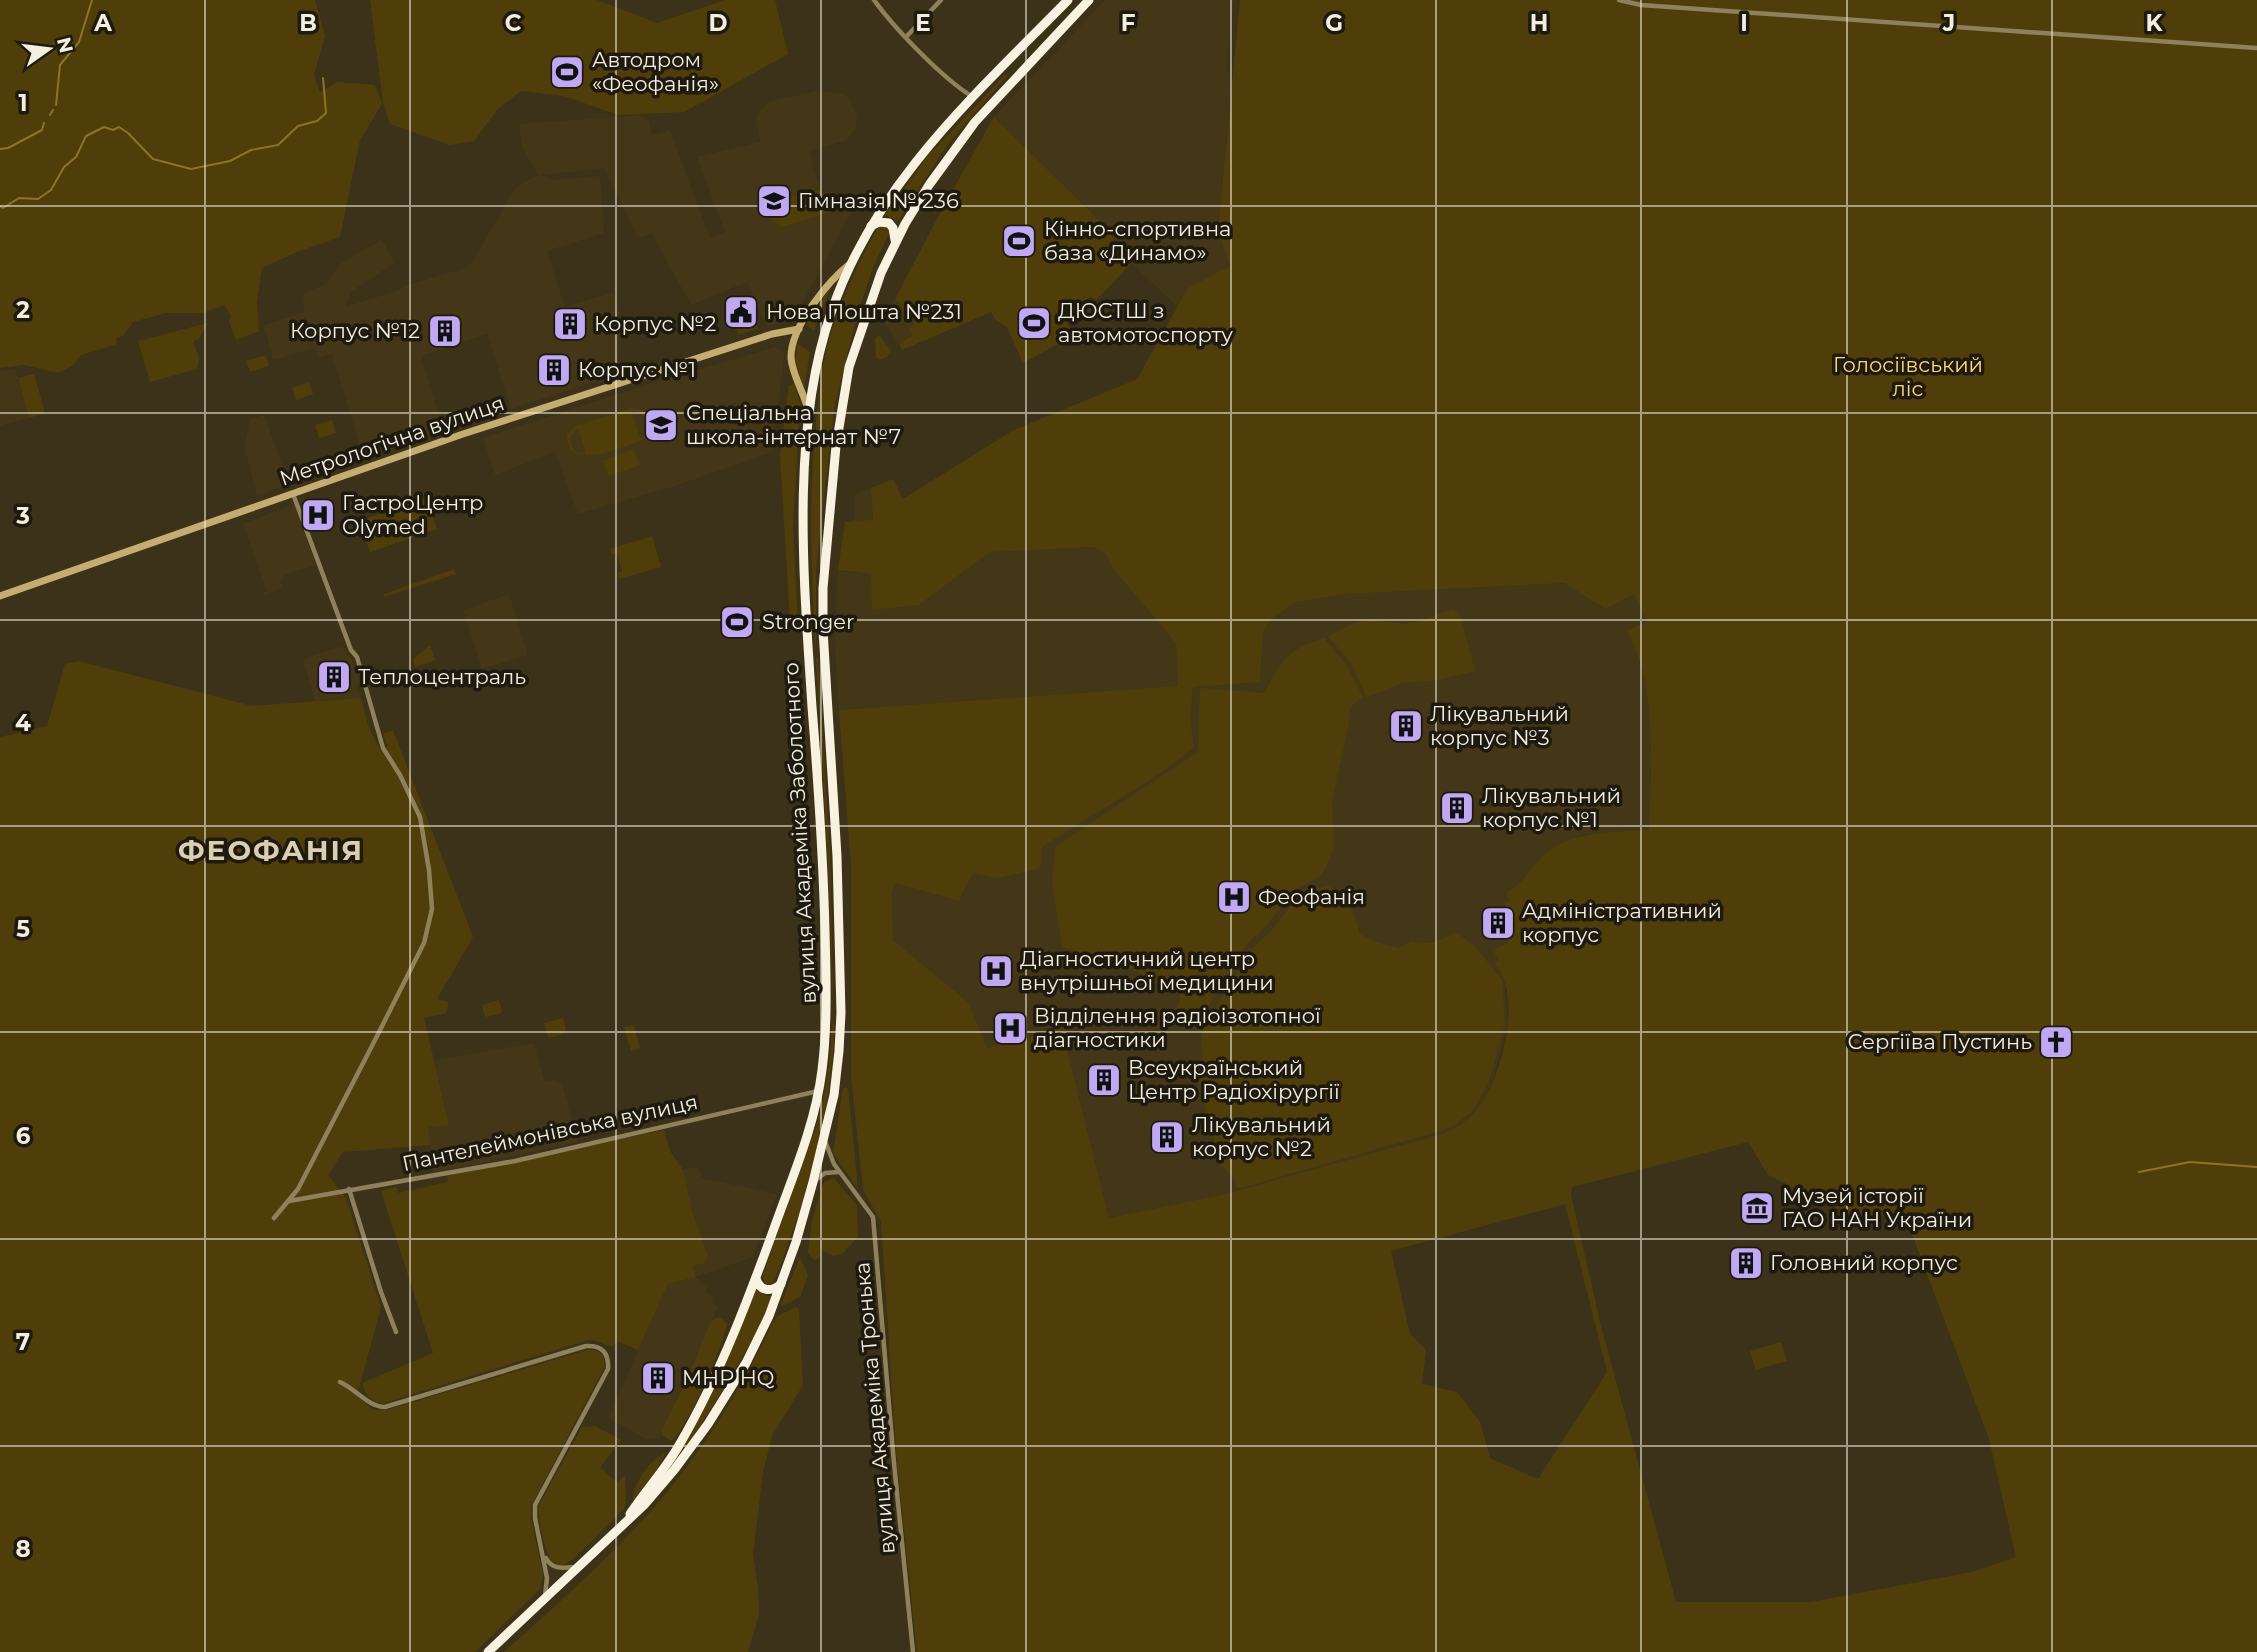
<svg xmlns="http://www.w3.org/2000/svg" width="2257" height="1652" font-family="Montserrat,sans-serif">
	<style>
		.built { fill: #443717 }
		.green { fill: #503e0a; fill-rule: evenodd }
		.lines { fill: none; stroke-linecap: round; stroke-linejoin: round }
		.stream { stroke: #8d7229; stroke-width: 2 }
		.street { stroke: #90815d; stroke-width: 4.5 }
		.secondary { stroke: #c5ad72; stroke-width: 7 }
		.highway { stroke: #f9f2e0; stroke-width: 9 }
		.grid { fill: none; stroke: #f4eedf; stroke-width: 2; stroke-opacity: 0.55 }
		.labels { text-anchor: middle; stroke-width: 7; stroke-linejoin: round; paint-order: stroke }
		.poi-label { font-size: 21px; fill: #f4eedf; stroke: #1f1a10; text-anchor: start }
		.park-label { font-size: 21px; fill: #fcd779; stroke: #1f1a10 }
		.street-label { font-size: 21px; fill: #f4eedf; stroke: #1f1a10 }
		.district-label { font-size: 28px; font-weight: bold; letter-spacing: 2px; fill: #dbcfb2; stroke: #1f1a10 }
		.grid-label { font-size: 23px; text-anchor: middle; font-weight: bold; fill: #f4eedf; stroke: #1f1a10; stroke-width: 7; stroke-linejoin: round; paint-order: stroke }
	</style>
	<rect width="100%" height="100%" fill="#3c3219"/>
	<g class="built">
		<polygon points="1105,0 1234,0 1226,71 1232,72 1218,231 1230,266 1189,288 1178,307 1117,250 1110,231 994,117"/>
		<polygon points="817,91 840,93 849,98 857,116 856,128 847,140 810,151 820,190 851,212 794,319 767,327 747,282 691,305 652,234 638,238 604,168 540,175 554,180 600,176 604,233 547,251 565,307 614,292 621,323 618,374 511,409 487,334 421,356 444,431 364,459 332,354 319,357 314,348 273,360 264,325 304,312 303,293 325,285 340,264 382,239 394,263 351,292 345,307 399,290 404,286 469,267 512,194 517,187 538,175 522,147 519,124 641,115 649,121 652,135 670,130 710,238 725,232 697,157 760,142 756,121 759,112 770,101"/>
		<polygon points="895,299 914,322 913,335 899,344 883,321"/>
		<polygon points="776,347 785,353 774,433 773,452 675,486 578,514 555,452 495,475 483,438 646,385"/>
		<polygon points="15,369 29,418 0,426 0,372"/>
		<polygon points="264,415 289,484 257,496 245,449 246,440 250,419"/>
		<polygon points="871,488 873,521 854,521 855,494"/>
		<polygon points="294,504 316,565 284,575 281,582 283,587 261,597 267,591 243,524"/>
		<polygon points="1093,547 1106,554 1111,566 1176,642 1179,686 839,710 835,647 838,571 871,574 873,610 919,605 990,552"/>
		<polygon points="1566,583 1605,609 1634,594 1649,622 1627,630 1635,646 1648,697 1652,737 1649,830 1582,835 1546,853 1518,887 1506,893 1510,901 1507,907 1500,911 1512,936 1509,943 1496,949 1498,960 1495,963 1504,977 1508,1024 1493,1080 1483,1101 1472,1116 1459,1127 1442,1134 1225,1194 1109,1218 1062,1029 987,1048 969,1003 893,940 892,892 895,883 959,901 973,873 998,878 1042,847 1158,775 1194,748 1190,717 1193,687 1260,682 1263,632 1271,619 1296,602 1345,594"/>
		<polygon points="509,594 528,655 482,669 463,610"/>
		<polygon points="342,646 347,655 351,657 360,682 357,685 361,698 315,701 303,659"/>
		<polygon points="534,1043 544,1081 557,1080 562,1084 578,1142 433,1173 428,1127 449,1124 434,1060"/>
		<polygon points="698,1167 702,1178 777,1194 753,1257 696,1277 707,1288 706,1292 714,1298 712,1303 718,1307 661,1434 659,1438 649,1440 608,1418 668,1284 696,1277 693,1266 708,1255 693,1214 683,1170"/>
	</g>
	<g class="green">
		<polygon points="0,0 315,0 325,36 314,75 320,92 337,82 375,85 382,104 360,140 340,237 297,252 262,268 257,302 259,331 236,340 229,321 231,316 224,305 203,313 166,313 133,322 123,336 116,338 117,344 81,355 73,365 58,373 24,365 0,368"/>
		<polygon points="370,0 597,0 657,23 725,0 775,0 788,54 684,112 618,115 564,96 521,91 498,109 474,141 450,145 390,124 383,102"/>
		<path d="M 1240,0 L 2257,0 L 2257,1652 L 917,1652 L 897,1463 L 881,1222 L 863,1190 L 851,1076 L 851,866 L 839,710 L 1178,686 L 1176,643 L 1111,566 L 1106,554 L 1093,547 L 990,552 L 919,605 L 872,610 L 871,574 L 838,570 L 845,522 L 873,520 L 871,488 L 893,479 L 903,499 L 1012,431 L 1137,379 L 1188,288 L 1230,266 L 1218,231 ZM 1565,583 L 1605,609 L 1634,594 L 1648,622 L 1627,630 C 1658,692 1651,762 1649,830 C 1617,832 1568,831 1544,855 C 1530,868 1523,884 1506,893 L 1509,901 L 1505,903 L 1507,908 L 1500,911 L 1512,936 L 1507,939 L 1508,943 L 1496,949 L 1494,952 L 1498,959 L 1495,963 C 1497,967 1502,972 1503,977 C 1518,1015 1500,1083 1474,1113 C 1465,1123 1454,1129 1442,1134 L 1225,1194 L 1109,1218 L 1062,1029 L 987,1048 L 969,1003 L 893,940 L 892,893 L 895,883 L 959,901 L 973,873 L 998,878 L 1040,868 L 1042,847 L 1158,775 L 1194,748 L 1190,717 L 1193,687 L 1260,682 L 1263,632 L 1271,619 L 1296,602 L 1345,594 ZM 1748,1142 L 1768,1175 L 1860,1219 L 1904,1213 L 1989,1439 L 2016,1557 L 1972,1572 L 1811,1602 L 1676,1602 L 1601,1326 L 1571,1195 L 1572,1187 ZM 1565,1204 L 1607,1372 L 1538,1479 L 1490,1458 L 1480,1422 L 1457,1392 L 1422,1384 L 1426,1350 L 1410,1334 L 1391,1251 Z"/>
		<polygon points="1006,74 1007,76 947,145 898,221 885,215 928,156"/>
		<polygon points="994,117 1110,231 1117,250 1131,264 1096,300 1091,296 1070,316 1059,307 1073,336 1023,363 1007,327 995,319 991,312 902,350 899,344 913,335 910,330 914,322 895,299 946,202"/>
		<polygon points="820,190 830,212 782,227 771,219 769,202"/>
		<path d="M 881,226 L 888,227 L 889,233 L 874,265 L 858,311 L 834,408 L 816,571 L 816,653 C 811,573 808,494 817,414 C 820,393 821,371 826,351 C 837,308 856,268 877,229 Z"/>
		<polygon points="832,284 814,330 806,325"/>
		<polygon points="755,319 758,329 738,335 735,325"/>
		<polygon points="208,323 199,338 193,342 199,357 197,369 150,382 138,341"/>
		<polygon points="879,335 891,351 887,357 879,360 876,358 875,339"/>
		<polygon points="797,344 810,352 804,387 795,363"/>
		<polygon points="266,355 269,366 250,372 246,361"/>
		<polygon points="34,374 45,413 29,418 18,378"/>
		<polygon points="309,382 313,394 296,400 292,388"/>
		<polygon points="794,383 800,403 793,528 798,624 794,626 790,622 780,455 789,386"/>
		<path d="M 632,408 L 643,410 L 651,420 L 649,432 L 643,440 C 623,446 566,474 567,435 L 575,426 ZM 631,411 L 640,412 L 648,421 L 648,430 L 640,438 ZM 578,428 L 586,454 L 585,455 C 575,454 569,446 571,436 Z"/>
		<polygon points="332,420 336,433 319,438 315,425"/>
		<polygon points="634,449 640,465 609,476 603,461"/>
		<polygon points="426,498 437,529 370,552 359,521"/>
		<polygon points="652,536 661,567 619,579 618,573 622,571 617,553 612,554 610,549"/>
		<polygon points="454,569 456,574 384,597 384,594"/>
		<polygon points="1453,609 1460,615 1475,671 1437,680 1403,683 1367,697 1351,663 1328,636 1354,623 1374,620 1403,624 1420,621"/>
		<path d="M 1324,638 L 1347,666 L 1363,697 C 1351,704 1348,710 1349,723 L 1332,800 L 1334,846 L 1326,868 L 1319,877 L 1294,890 L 1267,925 L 1247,944 L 1196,1026 L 1192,1029 L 1180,1022 L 1175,1015 L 1180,1000 L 1179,990 L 1128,968 L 1062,947 L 1052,881 L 1056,846 L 1198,752 L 1200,688 L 1264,693 C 1285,657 1284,652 1324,638 Z"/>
		<polygon points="430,645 435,660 415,667 413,659"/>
		<polygon points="816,658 818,658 830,857 834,1045 827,1101 816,1151 799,1213 777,1274 774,1281 767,1284 762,1277 817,1124 826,1086 831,1045 833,1015 828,857"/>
		<path d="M 79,661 L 252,706 L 361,698 L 368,725 L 380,750 L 388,746 L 383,734 L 393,730 L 473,937 L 437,999 L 448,1002 L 447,1013 L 424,1018 L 449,1125 L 428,1127 L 430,1145 L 343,1152 L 328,1175 L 346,1198 L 381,1307 L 357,1396 L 373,1410 L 387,1410 L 587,1350 C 600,1349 606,1355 604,1368 L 531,1506 L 531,1518 L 543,1574 L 540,1589 L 475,1652 L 0,1652 L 0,737 L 47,726 L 65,664 Z"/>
		<path d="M 1328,886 C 1348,897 1354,913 1360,934 L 1375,942 L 1399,948 L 1412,941 C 1428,946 1441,941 1455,932 L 1475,946 L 1502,980 L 1505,1024 L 1490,1078 L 1479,1101 L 1470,1113 L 1455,1125 L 1440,1131 L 1237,1189 L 1233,1176 L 1221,1165 L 1196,1072 L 1206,1069 C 1202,1054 1199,1042 1204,1026 L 1253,948 L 1273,929 L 1298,896 L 1310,890 Z"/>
		<polygon points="499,1000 502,1013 485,1017 482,1005"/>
		<polygon points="563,1018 566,1029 563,1034 548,1038 544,1023"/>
		<polygon points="634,1025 639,1044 636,1045 639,1045 640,1049 631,1051 624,1027"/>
		<polygon points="843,1088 848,1088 858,1189 833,1153"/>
		<path d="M 664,1130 L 670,1151 L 683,1170 L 693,1214 L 708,1255 L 704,1263 L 693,1266 L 696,1277 L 668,1284 L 638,1350 L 617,1341 L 614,1346 C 605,1347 598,1339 588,1340 L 384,1403 C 371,1403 365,1394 362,1383 L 433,1353 L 381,1191 L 396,1187 L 398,1193 L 448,1182 L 447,1176 Z"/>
		<polygon points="834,1178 857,1206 858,1237 842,1254 834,1256 821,1250 819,1259 814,1260 808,1253 812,1221 824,1182"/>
		<polygon points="800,1257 808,1275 800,1297 780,1307"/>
		<path d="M 756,1290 L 764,1295 L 774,1297 C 742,1363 704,1424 659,1483 L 707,1403 Z"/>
		<path d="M 796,1307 L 799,1310 L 803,1385 L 772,1436 L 763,1472 L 753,1554 L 758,1589 L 759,1615 L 748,1652 L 504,1652 C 561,1601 620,1549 669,1490 C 711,1438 745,1381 774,1321 L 778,1316 Z"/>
		<path d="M 718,1317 L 722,1318 L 727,1324 C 724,1344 686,1431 671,1441 L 661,1434 L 662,1430 L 686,1381 L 711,1321 Z"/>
		<polygon points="1781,1342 1787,1361 1756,1370 1750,1351"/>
		<path d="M 595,1426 L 621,1440 L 600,1468 L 618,1483 L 623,1476 L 625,1477 L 626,1501 L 624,1509 L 573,1559 L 563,1565 L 555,1565 C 545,1556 537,1518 539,1505 L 582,1427 Z"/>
		<path d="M 666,1452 L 657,1469 L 633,1500 C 632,1484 652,1458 666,1452 Z"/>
	</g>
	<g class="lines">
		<g class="stream">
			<polyline points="56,105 60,65 79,42 92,0"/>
			<polyline points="50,115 53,110"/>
			<polyline points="0,149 8,148 42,130 44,123"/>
			<polyline points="0,206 3,208 19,198 38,199 51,190 64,167 76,157 86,136 104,127 113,130 119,127 128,133 153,159 191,169 230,161 251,150 278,145 298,126 317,121 326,113 323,78"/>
			<polyline points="2139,1172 2190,1162 2257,1167"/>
		</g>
		<g class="street">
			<path d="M 874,0 C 894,28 943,79 973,97"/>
			<polyline points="1619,0 1641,5 2257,48"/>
			<polyline points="906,37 941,0"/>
			<polyline points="825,1141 834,1164 873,1217 894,1463 913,1652"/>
			<polyline points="816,1180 825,1173 839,1172"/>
			<polyline points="349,1189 381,1292 396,1332"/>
			<polyline points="289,1201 515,1161 818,1091"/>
			<polyline points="274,1218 298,1189 374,1042 424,943 432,909 429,870 420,817 400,775 383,748 357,657 351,650 293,494"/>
			<path d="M 340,1382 C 356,1389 368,1407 385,1407 L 586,1346 C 602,1345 609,1353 608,1369 L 535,1505 L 535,1518 L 547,1578 L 545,1596"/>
			<path d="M 546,1558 C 552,1570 563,1568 575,1567"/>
		</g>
		<g class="secondary">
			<path d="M 808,410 C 804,393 792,374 791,358 C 790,327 829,280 851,263"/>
			<polyline points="0,596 463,434 772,334 799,329"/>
		</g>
		<g class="highway">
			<polyline points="871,226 879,222 889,223 893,228 895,240"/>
			<path d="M 756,1279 C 760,1291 771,1293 781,1284"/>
			<path d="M 630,1514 C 645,1491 664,1471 678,1447 C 721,1374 751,1292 780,1212 C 797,1166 816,1119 822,1070 C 828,1023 826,976 825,930 C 823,855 818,781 812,707 C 804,582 790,432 831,313 C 874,184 976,94 1068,0"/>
			<polyline points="488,1652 644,1505 674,1470 708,1424 746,1363 769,1316 796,1242 813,1182 834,1095 839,1051 841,1013 837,856 823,630 823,588 836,446 849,367 881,273 905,224 929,185 975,122 1089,0"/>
		</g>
	</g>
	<path class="grid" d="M 205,0 L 205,1652M 410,0 L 410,1652M 616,0 L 616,1652M 821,0 L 821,1652M 1026,0 L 1026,1652M 1231,0 L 1231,1652M 1436,0 L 1436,1652M 1641,0 L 1641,1652M 1847,0 L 1847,1652M 2052,0 L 2052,1652M 0,206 L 2257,206M 0,413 L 2257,413M 0,620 L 2257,620M 0,826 L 2257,826M 0,1032 L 2257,1032M 0,1239 L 2257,1239M 0,1446 L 2257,1446"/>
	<defs>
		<g id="stadium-square" transform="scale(1.75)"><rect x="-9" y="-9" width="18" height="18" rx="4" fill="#c0a8f3" stroke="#1f1a10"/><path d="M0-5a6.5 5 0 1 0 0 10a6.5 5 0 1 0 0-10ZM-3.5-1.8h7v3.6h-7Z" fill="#111"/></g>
		<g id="school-square" transform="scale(1.75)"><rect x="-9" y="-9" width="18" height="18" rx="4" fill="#c0a8f3" stroke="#1f1a10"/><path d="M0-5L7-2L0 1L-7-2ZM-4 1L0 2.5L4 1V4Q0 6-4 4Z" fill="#111"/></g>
		<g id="civic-square" transform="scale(1.75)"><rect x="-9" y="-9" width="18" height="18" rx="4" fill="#c0a8f3" stroke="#1f1a10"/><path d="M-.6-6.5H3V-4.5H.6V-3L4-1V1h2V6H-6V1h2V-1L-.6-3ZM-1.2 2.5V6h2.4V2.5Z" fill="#111"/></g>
		<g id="building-square" transform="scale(1.75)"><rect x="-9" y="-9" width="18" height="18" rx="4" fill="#c0a8f3" stroke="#1f1a10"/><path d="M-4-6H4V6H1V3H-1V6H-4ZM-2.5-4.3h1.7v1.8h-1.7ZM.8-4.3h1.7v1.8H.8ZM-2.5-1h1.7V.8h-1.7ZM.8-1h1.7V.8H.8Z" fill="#111"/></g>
		<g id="hospital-square" transform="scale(1.75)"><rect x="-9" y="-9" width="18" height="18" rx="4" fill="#c0a8f3" stroke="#1f1a10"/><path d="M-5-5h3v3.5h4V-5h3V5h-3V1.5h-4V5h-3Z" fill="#111"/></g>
		<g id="church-square" transform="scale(1.75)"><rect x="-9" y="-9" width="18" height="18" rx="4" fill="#c0a8f3" stroke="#1f1a10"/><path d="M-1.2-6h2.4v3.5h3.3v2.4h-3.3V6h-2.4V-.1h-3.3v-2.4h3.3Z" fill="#111"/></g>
		<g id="museum-square" transform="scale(1.75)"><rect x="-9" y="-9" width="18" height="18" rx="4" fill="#c0a8f3" stroke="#1f1a10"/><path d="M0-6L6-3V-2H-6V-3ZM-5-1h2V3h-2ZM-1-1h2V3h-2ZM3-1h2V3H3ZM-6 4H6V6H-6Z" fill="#111"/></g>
	</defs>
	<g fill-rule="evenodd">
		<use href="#stadium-square" x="567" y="72"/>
		<use href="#school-square" x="774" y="201"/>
		<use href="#stadium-square" x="1019" y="241"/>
		<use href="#civic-square" x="741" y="312"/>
		<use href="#stadium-square" x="1034" y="323"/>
		<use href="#building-square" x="570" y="324"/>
		<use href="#building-square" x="445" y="331"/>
		<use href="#building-square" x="554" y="370"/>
		<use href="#school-square" x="661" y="425"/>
		<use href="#hospital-square" x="318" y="515"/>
		<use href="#stadium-square" x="737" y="622"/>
		<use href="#building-square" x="334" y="677"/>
		<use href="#building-square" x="1406" y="726"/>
		<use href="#building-square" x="1457" y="808"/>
		<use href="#hospital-square" x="1234" y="897"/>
		<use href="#building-square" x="1498" y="923"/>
		<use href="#hospital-square" x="996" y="971"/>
		<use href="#hospital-square" x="1010" y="1028"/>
		<use href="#church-square" x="2056" y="1042"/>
		<use href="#building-square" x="1104" y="1080"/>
		<use href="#building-square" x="1167" y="1137"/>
		<use href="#museum-square" x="1757" y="1208"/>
		<use href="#building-square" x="1746" y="1263"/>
		<use href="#building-square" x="658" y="1378"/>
	</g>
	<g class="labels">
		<g class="poi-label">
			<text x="592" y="67">Автодром<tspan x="592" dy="24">«Феофанія»</tspan></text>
			<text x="798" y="208">Гімназія № 236</text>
			<text x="1044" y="236">Кінно-спортивна<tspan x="1044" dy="24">база «Динамо»</tspan></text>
			<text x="1058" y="318">ДЮСТШ з<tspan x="1058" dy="24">автомотоспорту</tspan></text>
			<text x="766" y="319">Нова Пошта №231</text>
			<text x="594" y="331">Корпус №2</text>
			<text x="420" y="338" text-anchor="end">Корпус №12</text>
			<text x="578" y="377">Корпус №1</text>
			<text x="686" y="420">Спеціальна<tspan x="686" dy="24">школа-інтернат №7</tspan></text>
			<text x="342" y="510">ГастроЦентр<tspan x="342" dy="24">Olymed</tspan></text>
			<text x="762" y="629">Stronger</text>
			<text x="358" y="684">Теплоцентраль</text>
			<text x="1430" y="721">Лікувальний<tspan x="1430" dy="24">корпус №3</tspan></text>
			<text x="1482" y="803">Лікувальний<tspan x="1482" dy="24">корпус №1</tspan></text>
			<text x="1258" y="904">Феофанія</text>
			<text x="1522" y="918">Адміністративний<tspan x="1522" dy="24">корпус</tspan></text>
			<text x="1020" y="966">Діагностичний центр<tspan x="1020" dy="24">внутрішньої медицини</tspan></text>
			<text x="1034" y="1023">Відділення радіоізотопної<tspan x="1034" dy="24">діагностики</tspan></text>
			<text x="2032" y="1049" text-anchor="end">Сергіїва Пустинь</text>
			<text x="1128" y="1075">Всеукраїнський<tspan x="1128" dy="24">Центр Радіохірургії</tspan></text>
			<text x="1192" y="1132">Лікувальний<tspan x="1192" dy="24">корпус №2</tspan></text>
			<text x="1782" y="1203">Музей історії<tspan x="1782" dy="24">ГАО НАН України</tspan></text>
			<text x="1770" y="1270">Головний корпус</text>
			<text x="682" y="1385">MHP HQ</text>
		</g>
		<g class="park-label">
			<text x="1908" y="372">Голосіївський<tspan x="1908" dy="24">ліс</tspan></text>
		</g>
		<g class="street-label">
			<text transform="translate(392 441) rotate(-19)" y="7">Метрологічна вулиця</text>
			<text transform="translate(800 833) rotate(-93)" y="7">вулиця Академіка Заболотного</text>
			<text transform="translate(550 1133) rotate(-12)" y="7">Пантелеймонівська вулиця</text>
			<text transform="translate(875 1408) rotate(-95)" y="7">вулиця Академіка Тронька</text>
		</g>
		<g class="district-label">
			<text x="271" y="860">ФЕОФАНІЯ</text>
		</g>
	</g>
	<g class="grid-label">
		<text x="103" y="31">A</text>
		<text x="308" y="31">B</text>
		<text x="513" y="31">C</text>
		<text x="718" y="31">D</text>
		<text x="923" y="31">E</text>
		<text x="1128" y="31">F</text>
		<text x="1334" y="31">G</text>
		<text x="1539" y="31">H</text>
		<text x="1744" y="31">I</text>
		<text x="1949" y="31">J</text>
		<text x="2154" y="31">K</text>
		<text x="23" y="111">1</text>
		<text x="23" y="318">2</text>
		<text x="23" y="524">3</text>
		<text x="23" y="731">4</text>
		<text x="23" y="937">5</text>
		<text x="23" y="1144">6</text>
		<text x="23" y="1350">7</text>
		<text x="23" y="1557">8</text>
	</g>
	<g transform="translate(49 49) rotate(76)" stroke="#1f1a10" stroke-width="5" paint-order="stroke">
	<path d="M0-5L12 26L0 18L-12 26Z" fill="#f4eedf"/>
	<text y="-10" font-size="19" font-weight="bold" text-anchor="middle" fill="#f4eedf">N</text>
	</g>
</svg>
